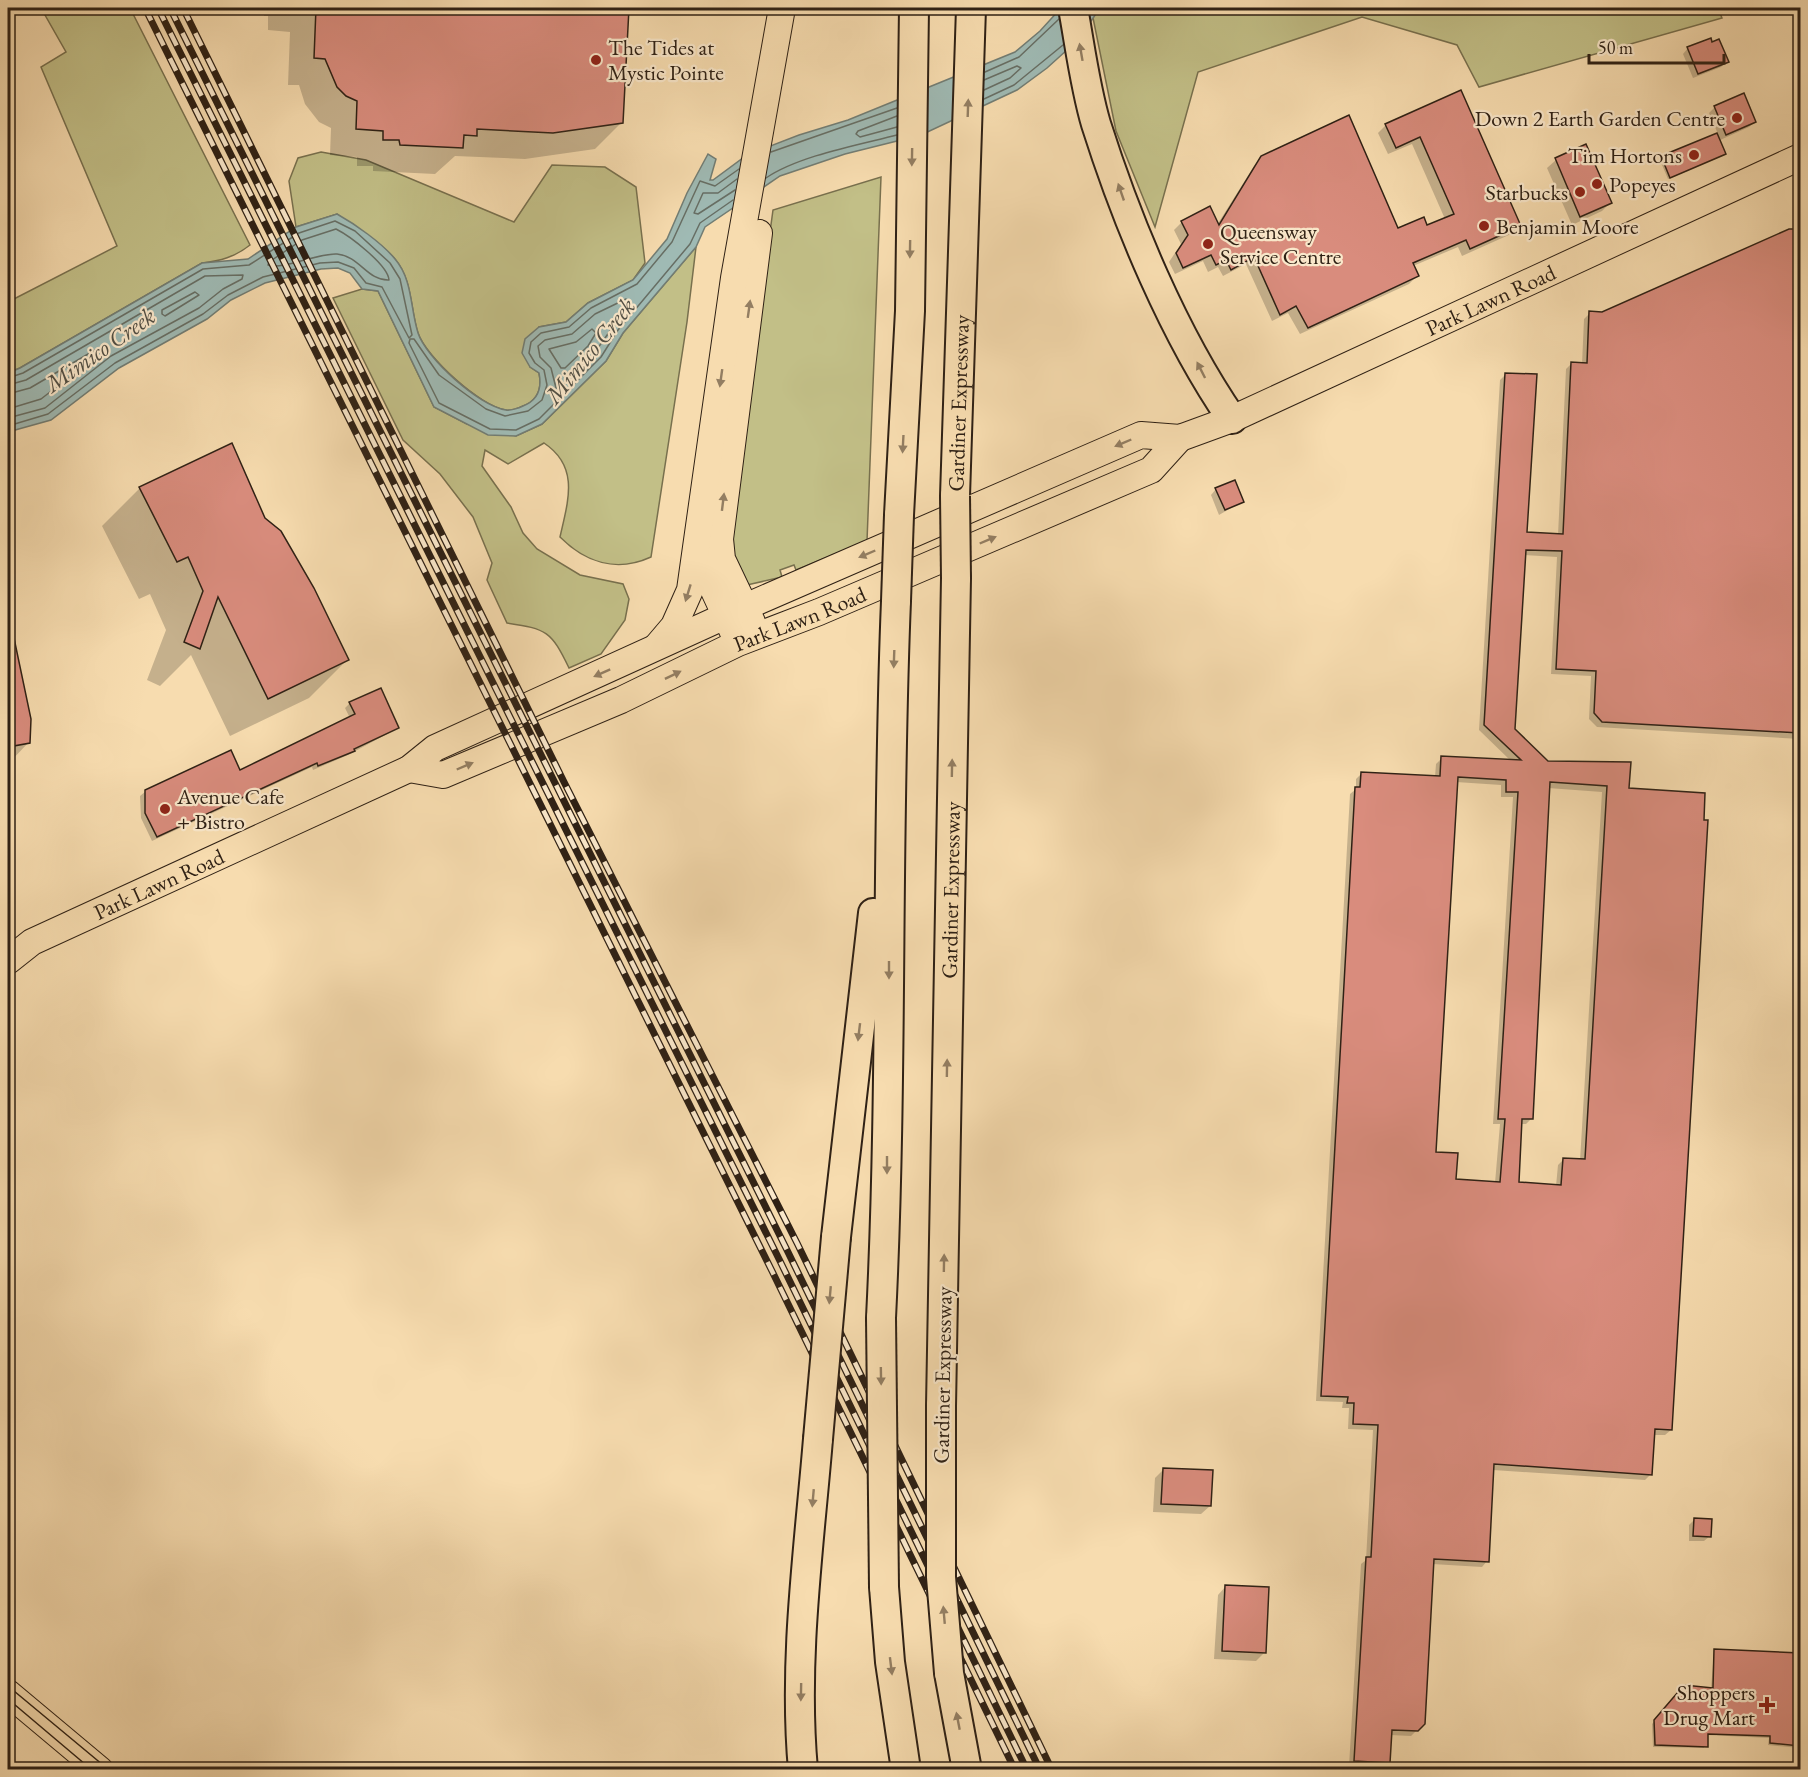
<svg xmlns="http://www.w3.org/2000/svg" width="1808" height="1777" font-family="'EB Garamond',serif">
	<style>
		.green { fill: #c2bf87; stroke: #78704e; stroke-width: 1.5 }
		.water { fill: #9fbab4; stroke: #727d74; stroke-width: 1.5 }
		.shadow { fill: #0003; fill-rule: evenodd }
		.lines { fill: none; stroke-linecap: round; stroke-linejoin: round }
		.shore { stroke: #676e64; stroke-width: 1.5 }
		.building { fill: #d98c7d; stroke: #2f2115; stroke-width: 1.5; fill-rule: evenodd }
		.major-casing { stroke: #2f2115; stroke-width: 28 }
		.highway-casing { stroke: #2f2115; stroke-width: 32 }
		.major { stroke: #f7dcaf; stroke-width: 26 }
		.highway { stroke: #f7dcaf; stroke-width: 28 }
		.tram { stroke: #2f2115; stroke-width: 1.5 }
		.rail-casing { stroke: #2f2115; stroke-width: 7 }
		.rail { stroke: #fae8cb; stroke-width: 4.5; stroke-dasharray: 14; stroke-linecap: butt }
		.highway-bridge-casing { stroke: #2f2115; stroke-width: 32; stroke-linecap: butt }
		.highway-bridge { stroke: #f7dcaf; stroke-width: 28 }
		.oneway { fill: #937e62 }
		.poi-dot { fill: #8f2418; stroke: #fae8cb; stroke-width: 2 }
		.labels { text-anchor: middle; stroke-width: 4.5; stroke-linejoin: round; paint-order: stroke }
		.poi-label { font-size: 22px; fill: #2f2115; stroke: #fae8cb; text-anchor: start }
		.street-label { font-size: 22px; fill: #2f2115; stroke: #fae8cb }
		.water-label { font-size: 24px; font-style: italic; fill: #514f45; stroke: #fae8cb }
	</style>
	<rect width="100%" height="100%" fill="#f7dcaf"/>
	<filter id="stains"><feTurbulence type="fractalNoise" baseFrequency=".00333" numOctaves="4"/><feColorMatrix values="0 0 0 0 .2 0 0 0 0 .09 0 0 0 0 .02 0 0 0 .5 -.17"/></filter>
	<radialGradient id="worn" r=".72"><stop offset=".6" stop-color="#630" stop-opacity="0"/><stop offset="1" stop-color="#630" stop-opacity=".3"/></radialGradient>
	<g class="green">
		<path d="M 41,8 L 130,8 L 250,245 C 235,257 220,261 202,263 L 20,368 L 8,373 L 8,302 L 117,246 L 41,67 L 66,52 Z"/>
		<polygon points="1091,8 1718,8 1722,18 1479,87 1457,45 1362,17 1198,72 1155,227 1116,131"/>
		<path d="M 321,152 L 366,160 L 514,222 L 552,165 L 605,167 L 636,187 L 645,263 L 633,280 L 588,303 L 566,322 L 539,327 L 530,367 L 539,373 C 542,388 539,400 523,406 C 519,408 510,411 506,410 C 481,407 426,357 418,333 C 410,308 413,281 395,259 C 381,242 355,228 337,214 L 296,227 L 289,181 L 298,158 Z"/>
		<polygon points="881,177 867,541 796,570 794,565 780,570 782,577 747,585 741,580 728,540 773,210"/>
		<path d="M 696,247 L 687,322 L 651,557 C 616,573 585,562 560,537 C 568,501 580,467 544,443 L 508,464 L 485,450 L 482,466 L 511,507 L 523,533 L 537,549 L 580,575 L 623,584 L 629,599 L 625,620 L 601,654 L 569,668 C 551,631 547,629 507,623 L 487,580 L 492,563 L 473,517 L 440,474 L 403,440 L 333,298 L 362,289 L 378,291 L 434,407 L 467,424 L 516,436 L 542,424 L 606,361 L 623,333 Z"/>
	</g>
	<path class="water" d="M 1061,8 L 1100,8 L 1078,40 L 1047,68 L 1017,90 L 921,135 L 845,154 L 780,176 L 705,227 L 696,247 L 623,333 L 606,361 L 542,424 L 516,436 L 488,435 L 434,407 L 378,291 L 362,289 L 350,273 L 338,268 L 321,269 L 265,283 L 231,300 L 207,319 L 119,368 L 51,420 L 8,432 L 8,373 L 20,368 L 202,263 L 248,259 L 296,227 L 337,214 C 355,224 382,243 395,259 C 413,280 410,308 418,333 C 426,358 479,406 506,410 C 510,411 519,408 523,406 C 539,400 542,388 539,373 L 530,367 L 522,353 L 525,339 L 539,327 L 566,322 L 588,303 L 633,280 L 667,239 L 687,193 L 708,154 L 716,159 L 710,180 L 713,180 L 747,155 L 799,135 L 848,120 L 1015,52 L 1040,31 Z"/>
	<g class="shadow">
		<polygon points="265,8 628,8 622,122 595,149 525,159 455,156 435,174 373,171 373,166 357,166 357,157 330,155 331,128 319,122 305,104 299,85 288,85 290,32 268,30 268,16 264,16"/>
		<polygon points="1712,44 1727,61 1721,67 1693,78 1683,54 1688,48"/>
		<polygon points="1461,92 1519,226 1511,234 1462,256 1458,247 1413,266 1417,276 1409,284 1300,334 1288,313 1272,321 1246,264 1223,276 1218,267 1208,272 1203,261 1175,274 1169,262 1181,244 1174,230 1182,222 1217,225 1254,166 1262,157 1397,230 1427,227 1445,219 1412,144 1388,154 1378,133 1386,125"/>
		<polygon points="1743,95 1755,122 1749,127 1718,141 1724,154 1722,156 1668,179 1660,160 1718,134 1709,113 1714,108"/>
		<polygon points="1556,160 1610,203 1602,211 1572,225 1547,168"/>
		<path d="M 1789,230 L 1800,231 L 1800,739 L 1597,727 L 1589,719 L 1591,676 L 1551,674 L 1557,557 L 1524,555 L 1514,729 L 1548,763 L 1628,790 L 1671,1430 L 1665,1435 L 1653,1435 L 1651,1474 L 1645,1480 L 1493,1470 L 1487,1561 L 1482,1567 L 1432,1564 L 1417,1730 L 1411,1736 L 1390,1735 L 1388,1762 L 1383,1768 L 1349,1766 L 1361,1564 L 1366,1560 L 1373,1430 L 1348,1429 L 1349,1408 L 1342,1408 L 1343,1402 L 1316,1401 L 1350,794 L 1356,789 L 1356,779 L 1362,773 L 1435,777 L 1436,764 L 1442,758 L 1511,761 L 1479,730 L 1500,380 L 1506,374 L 1526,533 L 1558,535 L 1566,369 L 1572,363 L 1582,364 L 1584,319 L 1590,313 L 1602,314 ZM 1456,782 L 1501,785 L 1501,797 L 1513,797 L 1493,1124 L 1500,1124 L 1495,1183 L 1455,1181 L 1434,1153 ZM 1548,788 L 1602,792 L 1580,1161 L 1563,1160 L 1558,1165 L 1556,1186 L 1517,1184 L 1520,1124 L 1526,1124 L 1532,1118 Z"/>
		<polygon points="140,488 264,519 347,660 309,698 230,736 191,655 160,686 147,680 166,630 150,594 139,599 102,526"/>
		<polygon points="1216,489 1243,501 1219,515 1211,495"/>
		<polygon points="8,611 29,719 29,742 8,764"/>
		<polygon points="350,703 398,728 348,755 313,770 312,767 152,841 141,818 140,796 146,791 240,772 350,718 345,708"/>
		<polygon points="8,891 14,904 8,910"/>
		<polygon points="1163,1470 1210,1506 1201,1514 1153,1512 1155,1478"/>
		<polygon points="1695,1519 1710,1536 1704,1541 1689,1541 1689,1525"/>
		<polygon points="1226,1586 1264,1653 1256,1661 1214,1659 1218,1595"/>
		<polygon points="1714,1651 1800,1655 1800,1748 1768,1745 1769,1738 1707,1735 1704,1748 1653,1747 1652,1724 1682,1689 1711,1689"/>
	</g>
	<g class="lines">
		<g class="shore">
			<polyline points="985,72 1019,57 1059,19"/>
			<polyline points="984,90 1010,78 1021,68 1017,66 984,80"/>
			<polyline points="984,99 1014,85 1063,45"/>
			<polyline points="897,127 860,137 856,134 858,131 897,116"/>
			<polyline points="771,152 897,108"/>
			<path d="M 766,178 C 798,156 858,145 897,135"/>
			<polyline points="735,190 698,214 694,213 703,193 718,193 737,179"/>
			<polyline points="733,200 700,223 690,244 618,330 601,357 539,419 516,430 490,429 439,403 409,343 410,339 414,339 439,375 486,409 505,416 528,411 542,400 547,385 544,370 535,363 529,353 531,342 541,333 569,327 591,308 637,284 672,242 700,181 715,186 739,169"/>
			<path d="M 336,229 C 350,236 388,265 389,280 C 367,281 360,256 337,254 C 317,253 284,270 268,265 L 269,262 L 302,240 Z"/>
			<polygon points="195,292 199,295 165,316 162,314 162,310"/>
			<polygon points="626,299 630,303 595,352 560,388 556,388 551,368 540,357 538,346 545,340 572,334 595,314"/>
			<polygon points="592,329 596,333 588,346 565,368 561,368 549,349 576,342"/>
			<polyline points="8,378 23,373 203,269 249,265 299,233 335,221 355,231 390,263 400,279 412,335 409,338 382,287 366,283 354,268 338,262 320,263 263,277 228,295 203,314 115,363 48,414 8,426"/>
			<polyline points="8,385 26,380 205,276 243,275 242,279 223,289 199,308 111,356 45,408 8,418"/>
			<polyline points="8,394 30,388 95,350 99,351 98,355 41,399 8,409"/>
		</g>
	</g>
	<g class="building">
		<polygon points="316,8 629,8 623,123 553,133 477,129 477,136 464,135 463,148 400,145 399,140 383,140 383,131 356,129 357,101 346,96 337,87 325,59 314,58"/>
		<polygon points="1711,38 1712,42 1719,39 1729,62 1698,74 1687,47"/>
		<polygon points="1461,90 1521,226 1470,249 1466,240 1413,263 1419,276 1308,328 1296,306 1280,315 1254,257 1231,270 1226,260 1216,265 1211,255 1183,268 1176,253 1188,235 1181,221 1210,206 1219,225 1261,156 1349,115 1398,228 1424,217 1427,225 1454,214 1420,137 1396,148 1385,124"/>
		<polygon points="1744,93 1756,122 1726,135 1714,106"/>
		<polygon points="1717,133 1726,154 1670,178 1661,156"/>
		<polygon points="1586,144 1612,203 1580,217 1555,158"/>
		<path d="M 1789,229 L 1800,229 L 1800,733 L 1602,722 L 1594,713 L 1596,671 L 1556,669 L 1562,551 L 1526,550 L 1515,729 L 1548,761 L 1631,762 L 1629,788 L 1705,793 L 1704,820 L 1708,820 L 1672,1430 L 1655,1429 L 1652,1475 L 1494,1464 L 1489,1562 L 1434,1559 L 1425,1724 L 1418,1731 L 1392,1730 L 1390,1763 L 1354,1761 L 1366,1557 L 1371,1557 L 1378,1425 L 1353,1424 L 1354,1403 L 1347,1403 L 1348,1397 L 1321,1396 L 1355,787 L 1360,787 L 1361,772 L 1440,776 L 1441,756 L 1521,760 L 1484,725 L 1505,373 L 1537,374 L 1527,532 L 1563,534 L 1571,362 L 1587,363 L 1589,311 L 1602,312 ZM 1458,777 L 1506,780 L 1506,792 L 1518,792 L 1498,1119 L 1505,1119 L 1500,1182 L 1456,1179 L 1458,1153 L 1436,1152 ZM 1550,782 L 1607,786 L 1585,1159 L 1563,1158 L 1561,1185 L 1519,1182 L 1522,1119 L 1533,1119 Z"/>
		<polygon points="232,443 265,518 281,531 314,588 349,660 268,699 218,597 200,649 184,642 203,591 188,557 177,562 139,487"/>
		<polygon points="1235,480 1244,502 1225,510 1215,488"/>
		<polygon points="8,638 14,638 31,719 30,743 8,747"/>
		<polygon points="381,688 399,728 354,749 355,751 318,766 317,763 157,837 145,813 145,790 231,750 240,770 355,714 349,702"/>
		<polygon points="1163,1468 1213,1470 1211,1506 1161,1504"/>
		<polygon points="1694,1518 1712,1519 1711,1537 1693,1536"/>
		<polygon points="1225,1585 1269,1587 1266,1653 1222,1651"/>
		<polygon points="1714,1649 1800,1653 1800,1746 1770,1743 1770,1736 1708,1734 1708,1747 1655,1745 1654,1720 1684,1685 1713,1688"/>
	</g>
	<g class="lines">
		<g class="major-casing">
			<g id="major">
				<polyline points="706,547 710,582 733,632"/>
				<polyline points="752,622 722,559 720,539 759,233"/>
				<polyline points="657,646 674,626 690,590 734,278 782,8"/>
				<path id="s1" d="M 409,769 L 443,775 L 621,700 L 738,643 L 819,612 L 1151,470 L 1180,438"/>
				<path id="s2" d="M 8,961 L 32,942 L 409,769 L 435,748 L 745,607 L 1141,435 L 1180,438 L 1232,419 L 1800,157"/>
				<polyline points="8,1693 100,1770"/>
			</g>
		</g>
		<g class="highway-casing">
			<g id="highway">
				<path d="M 1073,8 C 1080,46 1085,87 1096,124 C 1127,222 1174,335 1232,419"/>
				<path id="s3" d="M 955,496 L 971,8"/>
				<polyline points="899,515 910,311 914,8"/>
				<polyline points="836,1237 873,913"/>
				<path d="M 881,1318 C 893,1079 886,840 896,601"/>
				<path id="s4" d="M 941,1406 L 956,578"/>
				<polyline points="884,1587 890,1662 906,1770"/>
				<polyline points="949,1673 967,1770"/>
				<path d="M 803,1770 C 793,1660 809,1548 818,1439"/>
			</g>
		</g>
		<use href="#major" class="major"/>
		<use href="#highway" class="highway"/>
		<g class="tram">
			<polyline points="8,1686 109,1770"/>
			<polyline points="8,1699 92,1770"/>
		</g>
		<g class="rail-casing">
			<g id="rail">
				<polyline points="145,8 773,1273 1015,1770"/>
				<polyline points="158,8 780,1261 1027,1770"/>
				<polyline points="170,8 786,1248 1040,1770"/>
				<polyline points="183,8 564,782 797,1243 1052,1770"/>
			</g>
		</g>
		<use href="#rail" class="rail"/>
		<g class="highway-bridge-casing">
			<g id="highway-bridge">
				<polyline points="955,496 956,578"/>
				<polyline points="896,601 899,515"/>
				<polyline points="881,1318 884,1587"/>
				<polyline points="941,1406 941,1577 949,1673"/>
				<polyline points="818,1439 836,1237"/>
			</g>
		</g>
		<use href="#highway-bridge" class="highway-bridge"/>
	</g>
	<defs><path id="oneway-solid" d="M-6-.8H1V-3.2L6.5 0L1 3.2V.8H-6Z" transform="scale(1.5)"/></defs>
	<g class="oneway">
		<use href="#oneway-solid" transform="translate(1081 52) rotate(-100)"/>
		<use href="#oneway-solid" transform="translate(968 108) rotate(-88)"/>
		<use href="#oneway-solid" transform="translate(912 157) rotate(91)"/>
		<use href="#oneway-solid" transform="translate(1121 192) rotate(-109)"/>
		<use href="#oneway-solid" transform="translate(910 249) rotate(91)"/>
		<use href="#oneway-solid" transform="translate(749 309) rotate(-82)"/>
		<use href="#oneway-solid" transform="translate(1201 370) rotate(-117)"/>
		<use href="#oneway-solid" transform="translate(721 378) rotate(98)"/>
		<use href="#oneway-solid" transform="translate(1123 443) rotate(157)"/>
		<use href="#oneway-solid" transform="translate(903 444) rotate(93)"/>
		<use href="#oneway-solid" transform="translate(723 502) rotate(-83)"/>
		<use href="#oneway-solid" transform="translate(988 540) rotate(-23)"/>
		<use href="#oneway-solid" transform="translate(867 554) rotate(157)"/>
		<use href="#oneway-solid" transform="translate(688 593) rotate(107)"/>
		<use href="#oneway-solid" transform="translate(894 659) rotate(92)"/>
		<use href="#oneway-solid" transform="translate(602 673) rotate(156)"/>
		<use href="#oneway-solid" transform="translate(673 675) rotate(-26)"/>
		<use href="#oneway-solid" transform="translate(465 766) rotate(-23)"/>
		<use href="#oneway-solid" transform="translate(952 768) rotate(-89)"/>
		<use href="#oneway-solid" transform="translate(889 970) rotate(90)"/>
		<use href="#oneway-solid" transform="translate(859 1032) rotate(97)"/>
		<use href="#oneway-solid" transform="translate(947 1068) rotate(-89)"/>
		<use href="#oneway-solid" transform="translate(887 1165) rotate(90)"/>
		<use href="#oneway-solid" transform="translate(944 1263) rotate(-89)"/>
		<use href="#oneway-solid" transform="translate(830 1295) rotate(95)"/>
		<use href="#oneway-solid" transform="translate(881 1376) rotate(89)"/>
		<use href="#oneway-solid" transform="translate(813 1498) rotate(95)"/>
		<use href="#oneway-solid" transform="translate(944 1615) rotate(-95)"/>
		<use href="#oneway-solid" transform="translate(891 1666) rotate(83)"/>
		<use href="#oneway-solid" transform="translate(801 1692) rotate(91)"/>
		<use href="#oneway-solid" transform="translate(958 1721) rotate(-101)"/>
	</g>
	<g class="poi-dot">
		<circle cx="596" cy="60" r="6"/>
		<circle cx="1737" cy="118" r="6"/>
		<circle cx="1694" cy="155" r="6"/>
		<circle cx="1597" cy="184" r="6"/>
		<circle cx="1580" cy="192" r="6"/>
		<circle cx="1484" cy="226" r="6"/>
		<circle cx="1208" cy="244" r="6"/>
		<circle cx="165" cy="809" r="6"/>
		<path d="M1764 1696h6v6h6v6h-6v6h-6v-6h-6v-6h6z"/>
	</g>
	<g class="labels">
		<g class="poi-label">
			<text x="608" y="55">The Tides at<tspan x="608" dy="25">Mystic Pointe</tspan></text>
			<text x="1725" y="126" text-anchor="end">Down 2 Earth Garden Centre</text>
			<text x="1682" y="163" text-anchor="end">Tim Hortons</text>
			<text x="1609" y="192">Popeyes</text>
			<text x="1568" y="200" text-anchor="end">Starbucks</text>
			<text x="1496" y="234">Benjamin Moore</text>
			<text x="1220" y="239">Queensway<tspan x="1220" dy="25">Service Centre</tspan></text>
			<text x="177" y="804">Avenue Cafe<tspan x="177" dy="25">+ Bistro</tspan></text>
			<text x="1755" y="1700" text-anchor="end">Shoppers<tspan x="1755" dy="25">Drug Mart</tspan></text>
		</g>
		<g class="street-label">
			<text dy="8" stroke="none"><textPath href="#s2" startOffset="1630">Park Lawn Road</textPath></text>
			<text dy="8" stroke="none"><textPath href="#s3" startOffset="93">Gardiner Expressway</textPath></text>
			<text dy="8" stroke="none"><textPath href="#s1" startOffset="424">Park Lawn Road</textPath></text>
			<text dy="8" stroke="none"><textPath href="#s2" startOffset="170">Park Lawn Road</textPath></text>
			<text dy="8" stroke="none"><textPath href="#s4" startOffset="516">Gardiner Expressway</textPath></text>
			<text transform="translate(942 1375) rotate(-89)" y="8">Gardiner Expressway</text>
		</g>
		<g class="water-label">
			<text transform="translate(100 350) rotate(-35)" y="8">Mimico Creek</text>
			<text transform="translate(590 351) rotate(-51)" y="8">Mimico Creek</text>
		</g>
	</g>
	<rect width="1808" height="1777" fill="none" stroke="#f7dcaf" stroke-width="30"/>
	<rect x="9" y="9" width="1790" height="1759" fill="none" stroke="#2f2115" stroke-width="3"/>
	<rect x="15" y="15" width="1778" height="1747" fill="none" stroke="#2f2115" stroke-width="1.5"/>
	<path d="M1589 54v9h135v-9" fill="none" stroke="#2f2115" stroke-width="3"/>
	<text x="1598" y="54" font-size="18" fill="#2f2115" stroke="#fae8cb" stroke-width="4.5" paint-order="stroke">50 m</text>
	<rect width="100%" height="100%" filter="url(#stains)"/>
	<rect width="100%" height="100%" fill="url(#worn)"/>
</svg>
